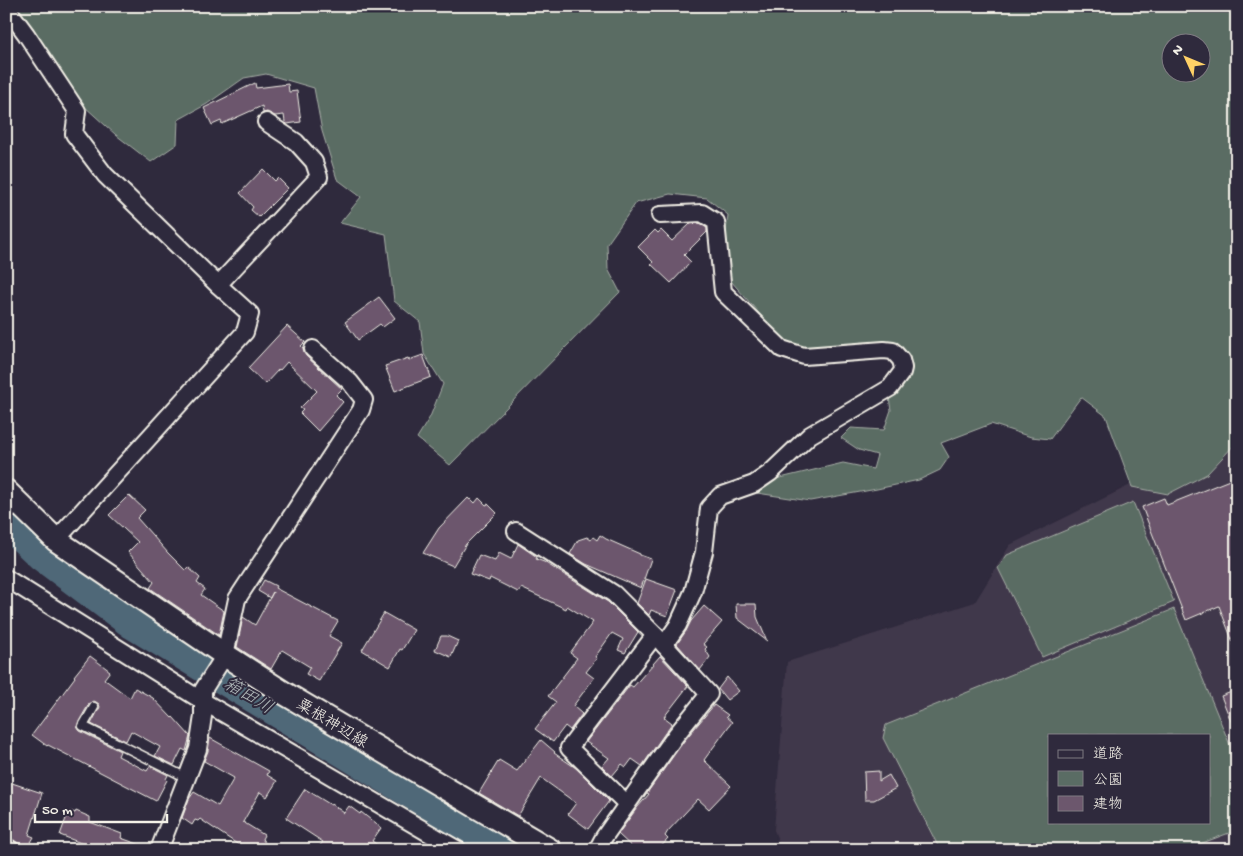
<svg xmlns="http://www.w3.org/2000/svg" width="1243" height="856" font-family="'Gochi Hand','Klee One',sans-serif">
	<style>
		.built { fill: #41384b; fill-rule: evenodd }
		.green { fill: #5a6c64; stroke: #a7aea6; fill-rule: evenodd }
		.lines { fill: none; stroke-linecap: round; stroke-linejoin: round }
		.river { stroke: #4f6878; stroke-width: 31 }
		.building { fill: #6c576d; stroke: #f4f1e8 }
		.lane-casing { stroke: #f4f1e8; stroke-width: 11 }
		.street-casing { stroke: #f4f1e8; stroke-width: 20 }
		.secondary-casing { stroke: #f4f1e8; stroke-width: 26 }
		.lane { stroke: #2f2a3d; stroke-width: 8 }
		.street { stroke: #2f2a3d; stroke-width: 16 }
		.secondary { stroke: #2f2a3d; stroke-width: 22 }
		.labels { text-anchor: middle; stroke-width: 4; stroke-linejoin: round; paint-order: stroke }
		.street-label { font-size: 16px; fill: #f4f1e8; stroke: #2f2a3d }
		.water-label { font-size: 18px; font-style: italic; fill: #b2babb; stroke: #2f2a3d }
	</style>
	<rect width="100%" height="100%" fill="#2f2a3d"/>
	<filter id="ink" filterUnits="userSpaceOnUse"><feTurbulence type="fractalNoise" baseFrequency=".02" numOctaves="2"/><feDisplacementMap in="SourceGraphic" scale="10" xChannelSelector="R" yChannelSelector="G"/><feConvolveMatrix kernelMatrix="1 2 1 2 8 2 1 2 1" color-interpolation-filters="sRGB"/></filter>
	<g filter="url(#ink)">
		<path class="built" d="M 1237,432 L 1237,850 L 782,850 L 774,830 L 787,662 L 975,602 L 1010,545 ZM 1049,735 L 1209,735 L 1209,822 L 1049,822 Z"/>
		<g class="green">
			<path d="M 13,6 L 1237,6 L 1237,442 L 1207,474 L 1168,494 L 1132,487 L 1106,416 L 1081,397 L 1050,439 L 1031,437 L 991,424 L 941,443 L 949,457 L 940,470 L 919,480 L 877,489 L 810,501 L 757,493 L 772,480 L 843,463 L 873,469 L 877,455 L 859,450 L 841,438 L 851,428 L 884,430 L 891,410 L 889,398 L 912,368 L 910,357 L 897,349 L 850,345 L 790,349 L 731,281 L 724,247 L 728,215 L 707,198 L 670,194 L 636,203 L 607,244 L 608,269 L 620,292 L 450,465 L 417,438 L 430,417 L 443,384 L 424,354 L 420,322 L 394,301 L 386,234 L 340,223 L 361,197 L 337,179 L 322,131 L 314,88 L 266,74 L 244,78 L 207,104 L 178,120 L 177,144 L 151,162 L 116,135 L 84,106 ZM 1170,42 L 1200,42 L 1200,72 L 1170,72 Z"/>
			<polygon points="1133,502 1174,602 1042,657 998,568 1007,555"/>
			<path d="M 1174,609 L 1237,762 L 1237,830 L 1184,850 L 940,850 L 883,738 L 886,725 ZM 1049,735 L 1209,735 L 1209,822 L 1049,822 Z"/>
		</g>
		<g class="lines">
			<polyline class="river" points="6,522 41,555 133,624 505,850"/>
		</g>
		<g class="building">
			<polygon points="255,83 256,88 288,84 289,92 297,91 301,122 287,124 285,122 284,115 275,116 267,112 263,113 262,106 222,124 221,121 212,125 204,108"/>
			<polygon points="263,169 275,181 278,178 288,188 259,217 251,210 253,207 240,193"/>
			<polygon points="699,223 707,228 707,232 684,255 691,262 671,283 651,264 653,262 638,247 655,230 658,233 661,230 672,241 690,224"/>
			<polygon points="379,297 395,318 383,327 380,324 358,340 345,322"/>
			<polygon points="287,326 305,342 301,346 303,348 304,353 306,356 342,389 336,395 343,402 318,431 300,413 303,410 300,408 317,391 287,362 280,370 279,369 265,384 248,368"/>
			<polygon points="423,355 431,377 395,391 385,366 408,358 409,360"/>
			<polygon points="1237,477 1237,650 1236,650 1219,606 1186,620 1142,507 1164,498 1167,505"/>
			<polygon points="129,495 145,510 137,518 168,553 185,570 188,567 200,578 197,583 205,589 201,595 224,611 219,635 150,588 154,582 128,552 138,542 109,515"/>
			<polygon points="468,498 470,500 471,499 475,503 479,498 486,505 488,504 497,513 466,544 453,566 423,553 439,528"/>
			<polygon points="600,535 606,539 640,554 640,555 651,559 641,588 586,564 570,554 578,540 587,537 591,540 593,537 597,540"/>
			<polygon points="518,544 537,557 536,559 544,562 608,602 638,632 625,653 618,650 623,639 612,633 595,657 597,658 586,672 594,678 573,706 582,714 570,730 565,726 553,742 535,729 556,702 548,696 577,658 570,653 593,622 567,606 566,609 521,588 518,592 490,578 489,581 470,574 479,555 495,561 499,553 511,559"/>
			<polygon points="646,579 677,590 667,616 651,610 649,615 637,603"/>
			<polygon points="264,580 276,586 275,588 338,621 329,636 342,643 319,681 306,674 310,667 282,650 271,669 237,647 243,617 255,625 273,592 270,598 258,591"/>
			<polygon points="736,604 756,604 757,617 767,641 737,618"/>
			<polygon points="704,606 722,622 703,644 707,647 705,649 710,657 700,670 677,644 686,631 691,621"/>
			<polygon points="384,613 414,630 402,650 400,649 390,667 362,650"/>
			<polygon points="441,636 447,636 458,641 451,657 435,650"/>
			<polygon points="90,656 110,671 104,679 130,698 135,688 153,698 172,718 173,717 190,736 186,751 182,749 174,765 155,756 160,747 131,731 126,741 91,724 100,707 99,704 96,702 94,701 89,704 78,723 77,727 80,731 120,751 118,756 147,771 150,766 168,775 166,779 167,780 156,801 48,745 47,746 32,735 75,677 74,676"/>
			<polygon points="660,656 688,686 664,717 672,723 642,766 632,759 626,767 622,764 612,776 602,766 609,758 586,742 630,685 633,687"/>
			<polygon points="727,677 739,691 727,700 718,689"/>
			<polygon points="1237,690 1237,734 1236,734 1221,696"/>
			<polygon points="714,705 728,715 726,717 732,722 704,760 731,786 709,809 698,799 668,831 665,836 668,839 658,850 635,850 618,834 637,808 649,794 647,793 684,741"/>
			<polygon points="210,738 269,771 267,775 277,781 267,797 260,792 243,822 264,835 262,839 271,850 246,850 200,819 198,821 195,820 192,825 182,818 189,799 194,792 218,806 234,778 204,761 208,751"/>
			<polygon points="541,740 555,752 554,753 576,768 609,801 588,829 568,814 576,803 541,778 518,816 479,793 499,760 517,771"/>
			<polygon points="879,771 879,781 889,775 896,788 874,800 865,800 864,772"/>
			<polygon points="12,783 42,793 29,835 34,837 27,849 11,838 6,837 6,803"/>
			<polygon points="305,789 331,805 332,804 344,813 349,806 360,814 361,812 381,828 372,841 384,850 316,850 323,842 286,818"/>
			<polygon points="70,811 75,813 76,811 90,817 90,822 122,834 121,838 149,848 149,850 99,850 60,835 68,813 69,813"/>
		</g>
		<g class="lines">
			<g class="lane-casing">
				<polyline id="lane" points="94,707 83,726 187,778"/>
			</g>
			<g class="street-casing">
				<g id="street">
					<polyline points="6,7 26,34 77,111 74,134 105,175 218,285 250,314 245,332 56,540"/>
					<polyline points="660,215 702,213 716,222 723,292 782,349 804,356 884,350 893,351 901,360 903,368 902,372 890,388 810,435 770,473 754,484 720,496 709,508 704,552 693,592 678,625 664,645"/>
					<polyline points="218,285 319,177 314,162 296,142 266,122"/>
					<polyline points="516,531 614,594 655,635 709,694 676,735 604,837 597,850"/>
					<polyline points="6,578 204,702 458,850"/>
					<polyline points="627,804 569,748 655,635"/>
					<polyline points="6,847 11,850"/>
					<polyline points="159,850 198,749 203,716 203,690 225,655 237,599 361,410 364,400 350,382 313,349"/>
				</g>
			</g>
			<g class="secondary-casing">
				<polyline id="secondary" points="6,491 56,540 225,655 284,693 550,850"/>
			</g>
			<use href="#lane" class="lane"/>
			<use href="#street" class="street"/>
			<use href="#secondary" class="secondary"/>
		</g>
	</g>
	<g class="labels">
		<g class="street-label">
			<text transform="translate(333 722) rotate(31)" y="6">粟根神辺線</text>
		</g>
		<g class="water-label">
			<text transform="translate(249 695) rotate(31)" y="6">箱田川</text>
		</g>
	</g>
	<rect width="1243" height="856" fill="none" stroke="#2f2a3d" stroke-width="25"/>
	<rect x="12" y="12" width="1218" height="831" fill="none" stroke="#f4f1e8" stroke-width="2" filter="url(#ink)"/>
	<rect x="1048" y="734" width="162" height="90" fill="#2f2a3d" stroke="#7e7a81"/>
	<rect x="1058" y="750" width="25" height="8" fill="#2f2a3d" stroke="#7e7a81"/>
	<text x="1093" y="758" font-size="15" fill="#f4f1e8">道路</text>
	<rect x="1058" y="771" width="25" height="15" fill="#5a6c64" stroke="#7e7a81"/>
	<text x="1093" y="784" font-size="15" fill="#f4f1e8">公園</text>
	<rect x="1058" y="796" width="25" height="15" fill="#6c576d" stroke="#7e7a81"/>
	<text x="1093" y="808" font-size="15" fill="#f4f1e8">建物</text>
	<g transform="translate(1186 58) rotate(314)"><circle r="24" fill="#2f2a3d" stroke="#7e7a81"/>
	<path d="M0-4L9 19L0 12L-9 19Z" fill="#ffd166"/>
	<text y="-8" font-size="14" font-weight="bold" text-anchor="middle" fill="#f4f1e8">N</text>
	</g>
	<path d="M35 814v8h132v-8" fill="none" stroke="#f4f1e8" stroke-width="2.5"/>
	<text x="42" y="814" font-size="15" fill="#f4f1e8" stroke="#2f2a3d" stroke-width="4" paint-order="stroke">50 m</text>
</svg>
